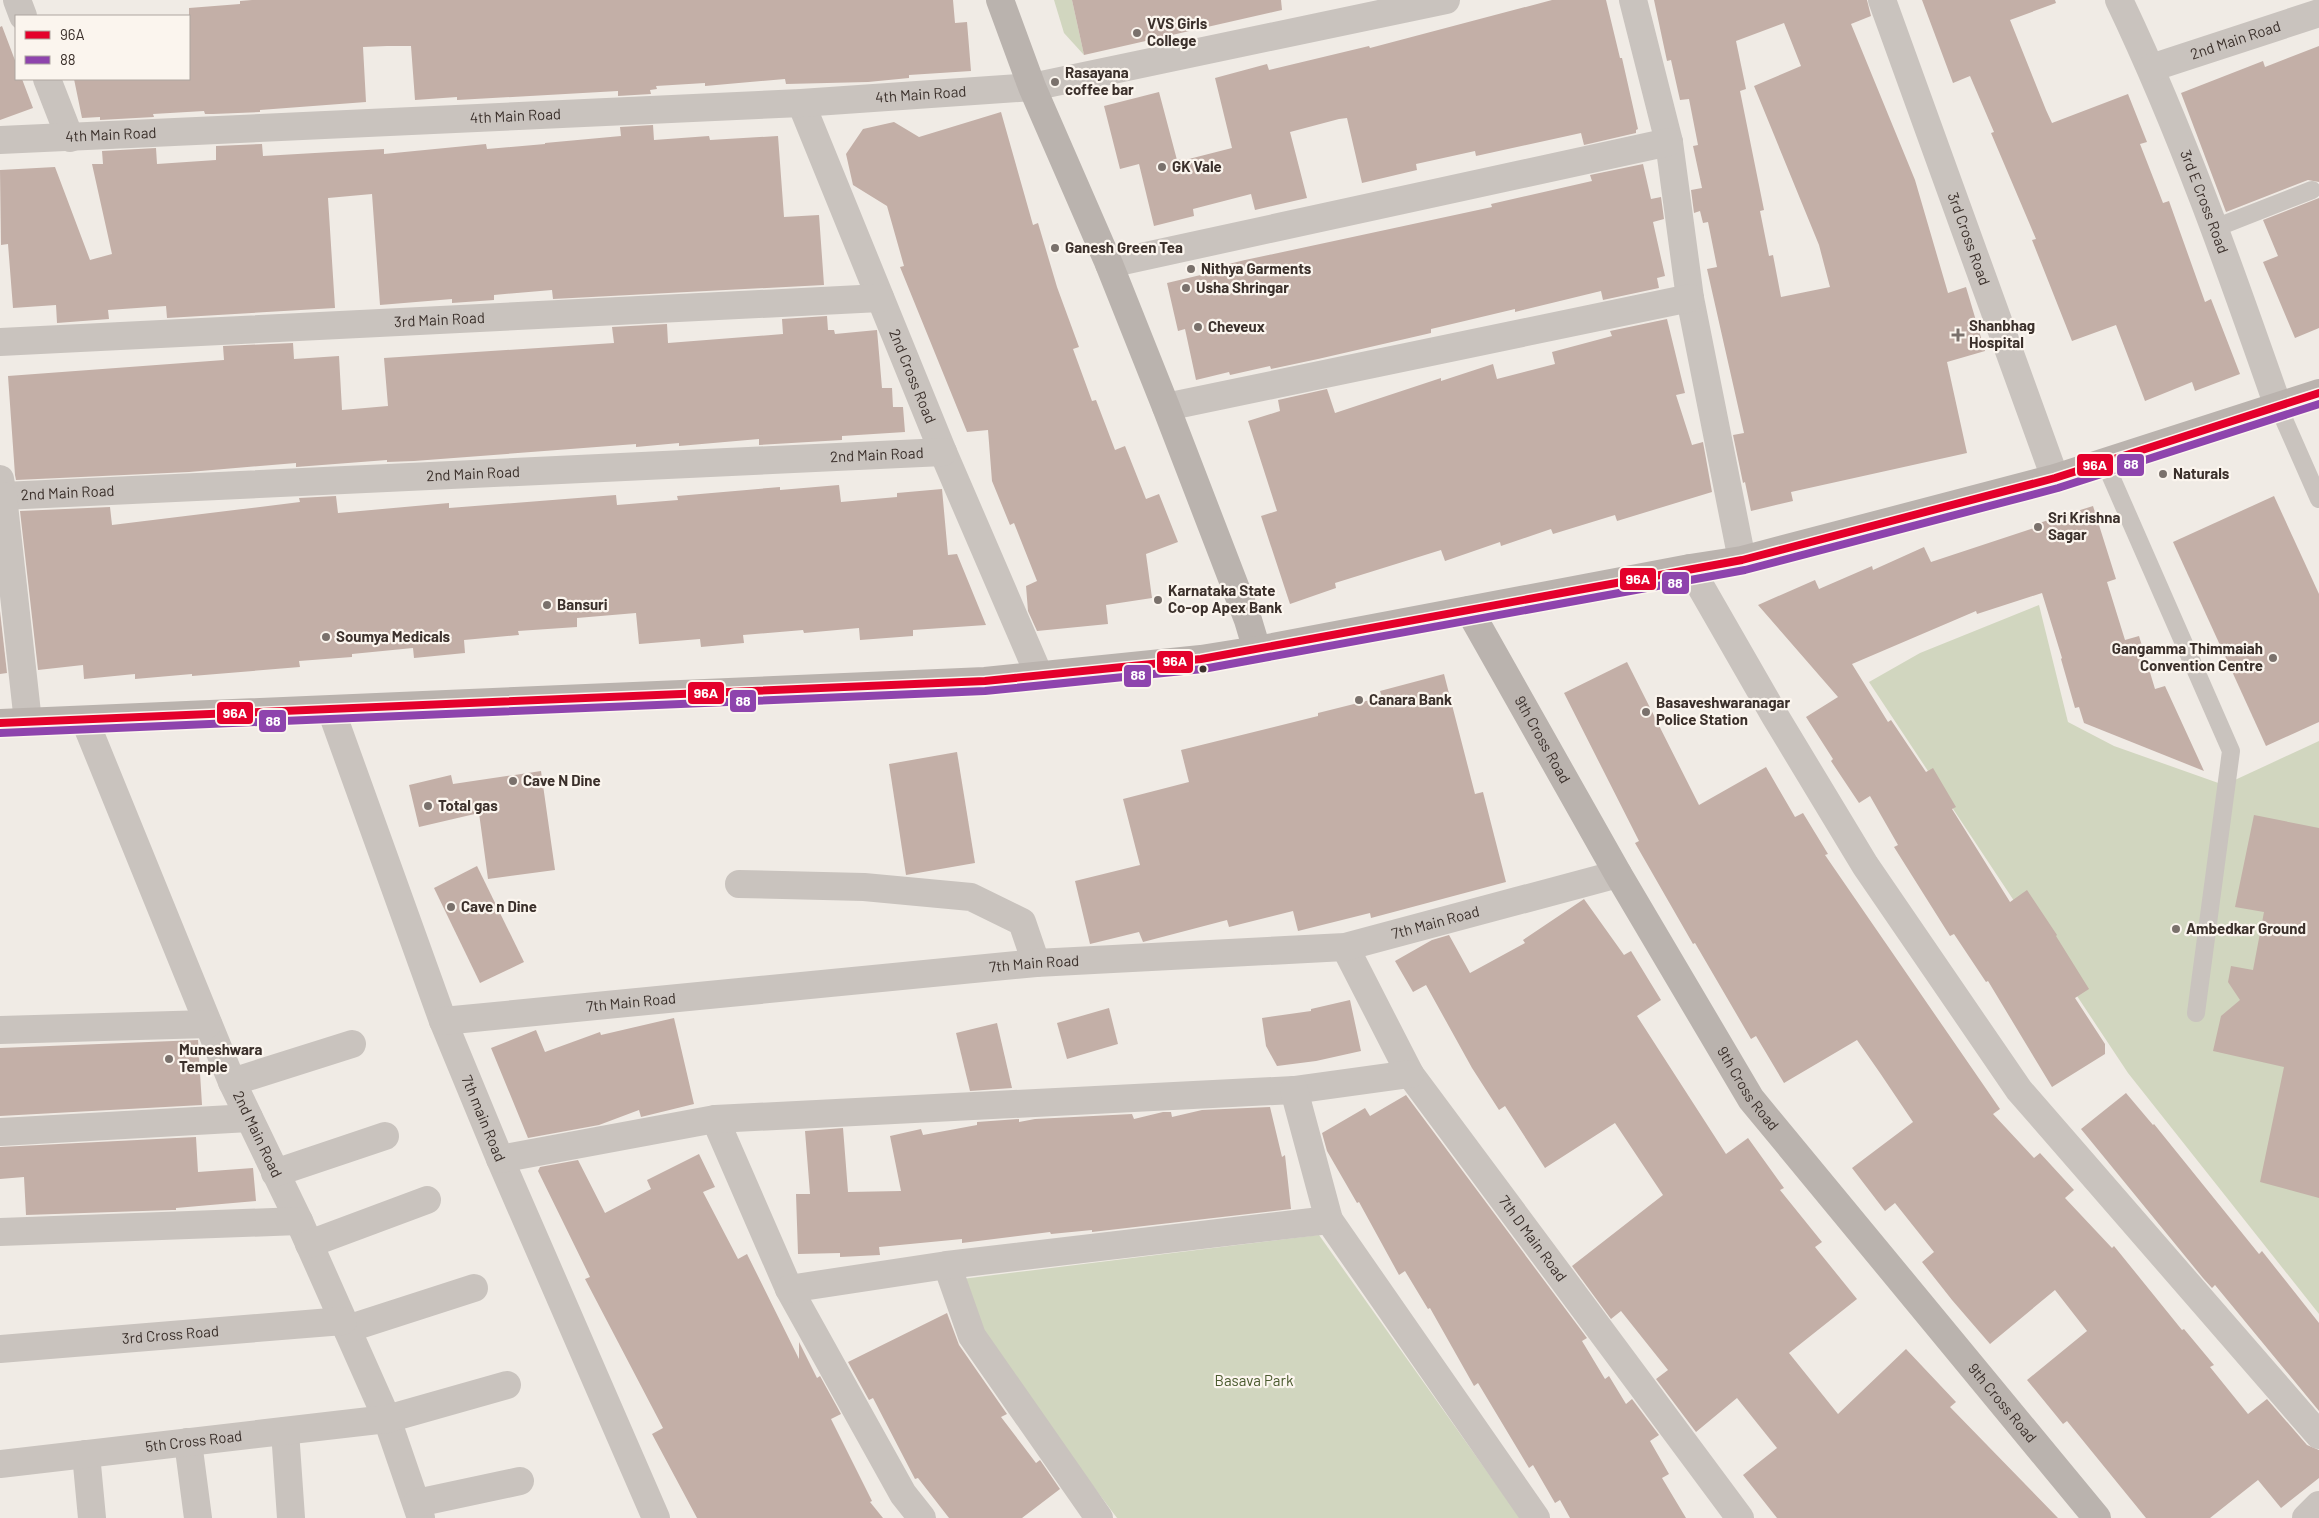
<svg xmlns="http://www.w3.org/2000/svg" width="2319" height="1518" font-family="Barlow,sans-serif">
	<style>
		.green { fill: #d1d6bf }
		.building { fill: #c3afa7; fill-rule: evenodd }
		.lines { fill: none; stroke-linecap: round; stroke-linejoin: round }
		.lane { stroke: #c9c3be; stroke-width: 18 }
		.street { stroke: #c9c3be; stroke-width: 28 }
		.secondary { stroke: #bab3ae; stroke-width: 28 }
		.bus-1-casing { stroke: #fbf5ee; stroke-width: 11 }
		.bus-2-casing { stroke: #fbf5ee; stroke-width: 11 }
		.bus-1 { stroke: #e4002b; stroke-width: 8 }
		.bus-2 { stroke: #8e44ad; stroke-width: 8 }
		.poi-dot { fill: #7a716c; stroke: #fbf5ee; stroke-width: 2 }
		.bus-dot { fill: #3b302b; stroke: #fbf5ee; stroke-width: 2 }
		.labels { text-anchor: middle; stroke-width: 4.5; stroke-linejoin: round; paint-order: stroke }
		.poi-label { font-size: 15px; font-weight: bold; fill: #3b302b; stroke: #fbf5ee; text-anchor: start }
		.street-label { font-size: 15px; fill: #3b302b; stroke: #fbf5ee }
		.park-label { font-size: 15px; fill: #4a5a2e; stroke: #fbf5ee }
		.line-badge { stroke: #fbf5ee; stroke-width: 2 }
		.badge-label { font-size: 14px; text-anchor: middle; font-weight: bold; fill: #fff }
	</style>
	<rect width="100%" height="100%" fill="#f0ebe5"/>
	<g class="green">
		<polygon points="1054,0 1072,0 1084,55 1064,33"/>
		<polygon points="2039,605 2068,722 2114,746 2224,785 2319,741 2319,1314 2128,1073 1869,682 1920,653"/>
		<polygon points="1319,1235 1520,1518 1117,1518 978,1332 962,1279"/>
	</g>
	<g class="building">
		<polygon points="252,0 953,0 955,23 967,22 971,71 909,75 909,78 868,82 786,84 785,79 705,86 705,83 656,86 657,89 650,90 651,94 618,96 618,91 457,100 457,97 415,100 411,46 387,46 363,47 366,102 260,110 260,112 213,114 205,114 204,111 153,114 154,117 100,120 100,117 82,118 74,79 189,79 189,8 240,4 240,1"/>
		<polygon points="1072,0 1281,0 1282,10 1084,55"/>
		<polygon points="1552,0 1606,0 1620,58 1622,58 1638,129 1636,130 1636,133 1584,145 1581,133 1476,156 1475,151 1416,164 1417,170 1362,183 1347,118 1339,119 1290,132 1307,198 1255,210 1251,194 1193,209 1194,216 1154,226 1139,164 1120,169 1104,106 1159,92 1177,160 1180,159 1181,161 1232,148 1215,78 1267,64 1269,70 1369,46 1370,48"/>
		<path d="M 1654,0 L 1867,0 L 1871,16 L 1851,24 L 1915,180 L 1948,293 L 1966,287 L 1985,351 L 1947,362 L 1967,453 L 1791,492 L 1793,501 L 1751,511 L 1745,482 L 1743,483 L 1733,435 L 1744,433 L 1707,269 L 1717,267 L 1708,222 L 1703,223 L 1700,211 L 1694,213 L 1691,190 L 1702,188 L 1693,146 L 1698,145 L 1689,99 L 1680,100 L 1671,60 L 1667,61 ZM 1784,23 L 1801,66 L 1754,86 L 1819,245 L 1830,287 L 1781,297 L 1773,255 L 1769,256 L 1760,211 L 1764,210 L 1740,91 L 1746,89 L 1736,41 Z"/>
		<polygon points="1922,0 2055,0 2056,3 2010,20 2046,110 2052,123 2128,94 2147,142 2140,144 2163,203 2169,201 2205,302 2211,299 2240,374 2195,391 2192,382 2145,401 2116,325 2072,341 2032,240 2036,239 1991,133 1994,132 1970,76 1953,83"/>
		<polygon points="2,26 16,63 16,79 22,79 33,108 0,120 0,27"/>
		<polygon points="2319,46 2319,182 2308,180 2226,212 2181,93 2263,61 2265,67"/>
		<polygon points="1001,112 1033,225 1038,223 1057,287 1079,347 1073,349 1092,401 1096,400 1115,450 1125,446 1146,499 1159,494 1178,542 1146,554 1152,598 1106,605 1108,624 1037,631 1028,611 1026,586 1037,581 1014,523 1010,525 992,481 988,430 967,432 900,267 904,266 887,206 853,185 846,154 863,129 894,122 919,137"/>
		<polygon points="653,125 654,140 709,136 710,140 778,136 784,217 819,215 824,285 553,299 552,290 494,295 494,300 452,303 452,299 380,305 372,194 328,198 335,308 167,318 166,306 108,310 109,319 57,323 56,305 13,308 8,244 1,245 0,170 55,167 90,260 112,254 92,164 103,164 102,151 156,148 157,164 216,160 216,146 262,144 263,156 384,149 384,154 486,144 487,149 545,144 545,143 621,136 620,127"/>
		<polygon points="1643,164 1651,199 1661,197 1664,219 1653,222 1665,276 1657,278 1659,288 1603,300 1601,291 1515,312 1515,309 1431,329 1431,333 1318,359 1271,369 1270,366 1230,375 1229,372 1196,380 1185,329 1178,331 1167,283 1209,273 1208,269 1245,260 1492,207 1491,204 1592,181 1590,175"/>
		<polygon points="2319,198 2319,328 2295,338 2263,262 2278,256 2263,220"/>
		<polygon points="827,316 828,330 834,330 835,334 877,330 882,388 892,388 893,407 903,407 905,432 842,436 842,440 759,445 759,439 679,446 679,443 636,447 636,444 414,461 387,462 387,460 296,467 296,463 189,472 16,480 15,475 8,376 224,360 223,346 293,343 294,359 339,356 342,410 388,406 384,358 614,343 612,327 667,324 668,343 783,334 782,319"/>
		<polygon points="1667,319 1685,393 1676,395 1692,445 1703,442 1712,492 1617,521 1615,515 1553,534 1551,529 1501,546 1500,542 1445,561 1441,550 1335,583 1336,588 1290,604 1261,516 1277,511 1248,421 1280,411 1278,400 1327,389 1335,413 1441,378 1441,381 1493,364 1497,379 1555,364 1552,352 1612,336 1610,331"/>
		<polygon points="839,485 841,502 897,497 897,493 942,489 948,555 957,554 986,625 913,630 913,636 860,640 859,628 804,633 803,630 743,635 744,643 701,647 700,639 639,644 636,613 577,618 577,627 518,631 519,635 464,640 465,653 414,658 413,648 352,654 352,657 299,661 300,667 192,676 192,674 135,679 135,674 84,679 83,665 38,670 20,511 110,507 112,525 300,502 299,498 336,496 338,513 449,503 449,508 616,495 617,505 678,500 677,496 780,487 780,490"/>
		<polygon points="2274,496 2319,594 2319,722 2266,746 2173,542"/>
		<polygon points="2093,506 2116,579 2107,582 2125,640 2139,636 2155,689 2165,686 2204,771 2084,723 2079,707 2075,708 2061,659 2062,658 2042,593 1977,614 1976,611 1852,664 1888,722 1891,720 1926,772 1933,768 1956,807 1952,809 2010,902 2027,890 2057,935 2056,936 2089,989 2075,998 2105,1044 2105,1054 2052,1087 1988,981 1986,982 1954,934 1950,936 1894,847 1898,845 1870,796 1859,803 1831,761 1833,759 1806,717 1838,697 1758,605 1815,580 1819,589 1872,566 1873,570 1924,547 1931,562 2040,526 2039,523"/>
		<polygon points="0,611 7,673 0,674"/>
		<polygon points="1627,662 1699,805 1766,767 1795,817 1803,813 1828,854 1825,855 2000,1109 1993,1114 2034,1158 2040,1153 2074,1190 2065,1198 2112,1248 2114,1246 2182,1330 2184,1329 2214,1365 2210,1367 2248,1414 2267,1399 2307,1445 2319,1450 2319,1478 2281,1508 2258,1480 2210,1518 2146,1518 2067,1421 2063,1424 2027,1380 2087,1331 2055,1290 1990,1344 1952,1300 1922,1262 1934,1252 1895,1203 1885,1211 1852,1168 1913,1122 1880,1073 1857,1040 1784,1083 1756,1036 1751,1039 1695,943 1693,944 1635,843 1639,841 1564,693"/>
		<polygon points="1444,674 1475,794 1483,792 1506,882 1371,918 1370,913 1298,931 1293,911 1229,927 1227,920 1143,942 1139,932 1090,944 1075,881 1140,865 1123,799 1189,782 1181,750 1318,716 1318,713 1382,697 1380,691"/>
		<polygon points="957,752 975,863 906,875 889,764"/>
		<polygon points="541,771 555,870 488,879 479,813 419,827 409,785 451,775 453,784"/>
		<polygon points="2254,815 2319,828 2319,1198 2260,1182 2284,1067 2213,1051 2221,1016 2240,1000 2228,982 2231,966 2253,970 2264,912 2235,907"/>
		<polygon points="477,866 524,962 480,983 434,888"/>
		<polygon points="1584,899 1624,955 1631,951 1661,1000 1637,1016 1726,1154 1748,1138 1784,1188 1780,1190 1822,1242 1815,1247 1857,1299 1789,1353 1838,1414 1906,1349 1956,1402 1950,1407 2058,1518 1777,1518 1743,1475 1777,1448 1737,1398 1696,1432 1687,1420 1656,1379 1668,1370 1621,1311 1611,1319 1572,1266 1663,1195 1615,1123 1545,1168 1505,1106 1499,1110 1472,1068 1426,985 1413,992 1395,961 1432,940 1449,935 1470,973 1525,943 1523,940"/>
		<polygon points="1350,1000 1361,1051 1316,1061 1277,1066 1266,1046 1262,1018 1311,1011 1311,1009"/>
		<polygon points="1109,1008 1118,1044 1067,1059 1057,1023"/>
		<polygon points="674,1018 694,1104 641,1117 639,1110 599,1125 528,1138 491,1048 536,1030 545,1052 600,1032 601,1035"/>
		<polygon points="997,1023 1012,1088 970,1091 956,1033"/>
		<polygon points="198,1040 202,1105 0,1116 0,1048"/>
		<polygon points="2126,1093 2153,1125 2154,1124 2259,1254 2262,1251 2319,1323 2319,1411 2215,1285 2212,1288 2203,1278 2081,1129"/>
		<polygon points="1406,1095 1587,1338 1582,1341 1605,1379 1609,1376 1626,1404 1632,1399 1659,1435 1650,1441 1669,1474 1662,1478 1686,1518 1570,1518 1560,1500 1555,1503 1533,1465 1529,1468 1478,1383 1474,1386 1430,1308 1428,1309 1405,1271 1399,1275 1359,1202 1357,1203 1327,1151 1322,1133 1365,1108 1370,1116"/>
		<polygon points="1270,1107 1282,1157 1285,1155 1291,1209 1092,1232 1092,1230 1051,1234 1050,1232 962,1243 962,1239 879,1247 880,1255 840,1257 840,1253 798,1254 796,1194 810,1194 805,1131 843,1128 848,1192 901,1191 890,1136 921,1129 923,1135 977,1125 977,1122 1019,1119 1019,1122 1035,1119 1132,1114 1134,1119 1163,1112 1171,1112 1172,1117 1202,1110"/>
		<polygon points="196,1137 198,1172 253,1168 256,1201 176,1208 176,1210 172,1210 26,1215 24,1177 0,1179 0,1147"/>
		<polygon points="699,1154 715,1187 703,1192 738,1259 747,1254 799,1359 799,1342 817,1378 820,1376 841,1414 831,1419 872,1501 870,1502 883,1518 697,1518 652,1434 663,1428 585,1279 590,1277 538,1171 540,1167 578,1160 605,1213 651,1189 647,1180"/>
		<polygon points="947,1313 959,1345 1007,1414 1001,1417 1036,1463 1040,1460 1060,1489 1022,1518 949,1518 918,1478 915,1479 873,1398 869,1400 848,1362"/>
	</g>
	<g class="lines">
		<g class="lane">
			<polyline points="2215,228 2312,190"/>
			<polyline points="2278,406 2319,499"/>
			<polyline points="2105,463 2231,751 2196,1013"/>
		</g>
		<g class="street">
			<polyline points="17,0 23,16"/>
			<polyline points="1633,0 1669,142 1690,298 1742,560"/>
			<path id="s1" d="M 1882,0 L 2055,478"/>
			<path id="s2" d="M 2119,0 C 2182,132 2230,269 2278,406"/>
			<path id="s3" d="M 2151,68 L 2319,13"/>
			<polyline points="47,79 70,138"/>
			<path id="s4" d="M 801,103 L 943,452 L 1039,675"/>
			<path id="s5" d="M 0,140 L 801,103 L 1032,87 L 1446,0"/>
			<polyline points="1109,264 1669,142"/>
			<path id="s6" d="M 0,342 L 880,298"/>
			<polyline points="1166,407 1690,298"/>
			<path id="s7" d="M 0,479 L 3,496 L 943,452"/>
			<polyline points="0,496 3,496 28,722"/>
			<polyline points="1690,568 1775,716 1865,865 2019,1090 2319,1435"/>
			<path id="s8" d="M 331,710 L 443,1021 L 500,1159 L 656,1518"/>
			<path id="s9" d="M 85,721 L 232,1082 L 299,1221 L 387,1419 L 421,1518"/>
			<polyline points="739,884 864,887 971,897 1022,922 1036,963"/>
			<path id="s10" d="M 1345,947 L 1410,1074 L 1740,1518"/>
			<path id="s11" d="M 443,1021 L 1036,963 L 1345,947 L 1618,874"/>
			<polyline points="0,1030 208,1024"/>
			<polyline points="232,1082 352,1044"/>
			<polyline points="715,1119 789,1289 903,1494 922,1518"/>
			<polyline points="0,1132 249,1118"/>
			<polyline points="500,1159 715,1119 1294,1090 1410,1074"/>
			<polyline points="275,1173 385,1136"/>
			<polyline points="1329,1220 1536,1518"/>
			<polyline points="0,1232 299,1221"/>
			<polyline points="309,1244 427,1200"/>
			<polyline points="947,1265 972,1336 1099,1518"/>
			<polyline points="789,1289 947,1265 1329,1220 1294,1090"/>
			<polyline points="347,1329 474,1288"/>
			<path id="s12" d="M 0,1349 L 343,1321"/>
			<polyline points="285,1431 291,1518"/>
			<polyline points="188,1442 198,1518"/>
			<polyline points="86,1454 92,1518"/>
			<path id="s13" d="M 0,1464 L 387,1419 L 507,1385"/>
			<polyline points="417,1503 520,1481"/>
			<polyline points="2306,1518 2319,1505"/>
		</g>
		<g class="secondary">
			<polyline points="1000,0 1032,87 1109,264 1166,407 1248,620 1257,650"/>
			<path id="s14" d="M 1469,610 L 1618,874 L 1751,1099 L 2097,1518"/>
			<polyline points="0,723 985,681 1201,659 1257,650 1690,568 1742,560 2055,478 2319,393"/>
		</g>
		<g class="bus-1-casing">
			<polyline id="bus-1" points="0,723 985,681 1201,659 1742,560 2055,478 2319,393"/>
		</g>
		<g class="bus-2-casing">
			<polyline id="bus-2" points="0,733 985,691 1203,669 1745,570 2058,488 2319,404"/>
		</g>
		<use href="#bus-1" class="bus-1"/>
		<use href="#bus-2" class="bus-2"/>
	</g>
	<g class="poi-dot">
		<circle cx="1137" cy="33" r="5"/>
		<circle cx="1055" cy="82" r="5"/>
		<circle cx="1162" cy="167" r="5"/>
		<circle cx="1055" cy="248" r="5"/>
		<circle cx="1191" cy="269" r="5"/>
		<circle cx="1186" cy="288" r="5"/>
		<circle cx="1198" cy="327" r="5"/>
		<path d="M1955.5 327.5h5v5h5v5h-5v5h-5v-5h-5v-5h5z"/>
		<circle cx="2163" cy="474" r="5"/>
		<circle cx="2038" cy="527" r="5"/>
		<circle cx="1158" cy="600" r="5"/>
		<circle cx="547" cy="605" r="5"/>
		<circle cx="326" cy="637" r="5"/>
		<circle cx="2273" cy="658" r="5"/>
		<circle cx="1359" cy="700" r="5"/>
		<circle cx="1646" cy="712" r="5"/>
		<circle cx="513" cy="781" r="5"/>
		<circle cx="428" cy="806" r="5"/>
		<circle cx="451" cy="907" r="5"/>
		<circle cx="2176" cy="929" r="5"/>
		<circle cx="169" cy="1059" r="5"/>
	</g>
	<circle class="bus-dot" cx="1203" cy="669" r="4.5"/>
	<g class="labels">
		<g class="poi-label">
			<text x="1147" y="29">VVS Girls<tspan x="1147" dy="17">College</tspan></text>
			<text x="1065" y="78">Rasayana<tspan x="1065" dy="17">coffee bar</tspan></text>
			<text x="1172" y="172">GK Vale</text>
			<text x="1065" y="253">Ganesh Green Tea</text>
			<text x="1201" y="274">Nithya Garments</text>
			<text x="1196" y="293">Usha Shringar</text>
			<text x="1969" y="331">Shanbhag<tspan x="1969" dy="17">Hospital</tspan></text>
			<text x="1208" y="332">Cheveux</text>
			<text x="2173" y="479">Naturals</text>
			<text x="2048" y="523">Sri Krishna<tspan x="2048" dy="17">Sagar</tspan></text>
			<text x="1168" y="596">Karnataka State<tspan x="1168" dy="17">Co-op Apex Bank</tspan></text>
			<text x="557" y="610">Bansuri</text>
			<text x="336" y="642">Soumya Medicals</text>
			<text x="2263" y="654" text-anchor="end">Gangamma Thimmaiah<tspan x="2263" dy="17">Convention Centre</tspan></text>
			<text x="1369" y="705">Canara Bank</text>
			<text x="1656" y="708">Basaveshwaranagar<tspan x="1656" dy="17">Police Station</tspan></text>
			<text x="523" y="786">Cave N Dine</text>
			<text x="438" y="811">Total gas</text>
			<text x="461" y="912">Cave n Dine</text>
			<text x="2186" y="934">Ambedkar Ground</text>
			<text x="179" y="1055">Muneshwara<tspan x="179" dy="17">Temple</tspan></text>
		</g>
		<g class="street-label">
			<text dy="5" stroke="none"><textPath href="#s3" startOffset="89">2nd Main Road</textPath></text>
			<text dy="5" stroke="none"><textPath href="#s5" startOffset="922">4th Main Road</textPath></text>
			<text dy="5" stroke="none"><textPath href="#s5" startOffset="516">4th Main Road</textPath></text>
			<text dy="5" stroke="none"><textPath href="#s5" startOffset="111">4th Main Road</textPath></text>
			<text dy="5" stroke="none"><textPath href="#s2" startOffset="219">3rd E Cross Road</textPath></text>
			<text dy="5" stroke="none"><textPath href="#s1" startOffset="254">3rd Cross Road</textPath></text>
			<text dy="5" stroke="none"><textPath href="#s6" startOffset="440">3rd Main Road</textPath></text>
			<text dy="5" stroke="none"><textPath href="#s4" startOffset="295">2nd Cross Road</textPath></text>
			<text dy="5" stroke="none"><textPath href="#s7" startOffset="892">2nd Main Road</textPath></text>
			<text dy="5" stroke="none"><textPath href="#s7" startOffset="488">2nd Main Road</textPath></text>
			<text dy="5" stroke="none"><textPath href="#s7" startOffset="82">2nd Main Road</textPath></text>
			<text dy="5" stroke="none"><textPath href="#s14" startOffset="149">9th Cross Road</textPath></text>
			<text dy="5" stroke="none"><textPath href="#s11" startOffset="999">7th Main Road</textPath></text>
			<text dy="5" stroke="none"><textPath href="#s11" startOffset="594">7th Main Road</textPath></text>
			<text dy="5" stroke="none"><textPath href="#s11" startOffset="189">7th Main Road</textPath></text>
			<text dy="5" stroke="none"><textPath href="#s14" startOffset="554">9th Cross Road</textPath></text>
			<text dy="5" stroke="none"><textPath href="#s8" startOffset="436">7th main Road</textPath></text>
			<text dy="5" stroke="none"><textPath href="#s9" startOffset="448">2nd Main Road</textPath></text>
			<text dy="5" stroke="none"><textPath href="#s10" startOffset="348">7th D Main Road</textPath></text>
			<text dy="5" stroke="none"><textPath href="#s12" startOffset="171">3rd Cross Road</textPath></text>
			<text dy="5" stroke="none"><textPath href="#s14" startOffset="959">9th Cross Road</textPath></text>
			<text dy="5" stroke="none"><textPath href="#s13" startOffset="195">5th Cross Road</textPath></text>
		</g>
		<g class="park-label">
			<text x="1254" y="1386">Basava Park</text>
		</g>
	</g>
	<g class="line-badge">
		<rect x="2116" y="453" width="29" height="24" rx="5" fill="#8e44ad"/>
		<rect x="2076" y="453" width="38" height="24" rx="5" fill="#e4002b"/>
		<rect x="1619" y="567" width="38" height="24" rx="5" fill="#e4002b"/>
		<rect x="1661" y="571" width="29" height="24" rx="5" fill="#8e44ad"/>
		<rect x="1156" y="650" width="38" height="24" rx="5" fill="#e4002b"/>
		<rect x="1123" y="664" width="29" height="24" rx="5" fill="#8e44ad"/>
		<rect x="687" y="681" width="38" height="24" rx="5" fill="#e4002b"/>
		<rect x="729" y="689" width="28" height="24" rx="5" fill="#8e44ad"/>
		<rect x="216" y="701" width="38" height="24" rx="5" fill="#e4002b"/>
		<rect x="258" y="709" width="29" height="24" rx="5" fill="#8e44ad"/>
	</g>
	<g class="badge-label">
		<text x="2131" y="469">88</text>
		<text x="2095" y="470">96A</text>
		<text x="1638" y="584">96A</text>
		<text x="1675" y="588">88</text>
		<text x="1175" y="666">96A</text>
		<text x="1138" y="680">88</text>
		<text x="706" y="698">96A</text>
		<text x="743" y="706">88</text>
		<text x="235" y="718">96A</text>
		<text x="273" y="726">88</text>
	</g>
	<rect x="15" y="15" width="175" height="65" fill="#fbf5ee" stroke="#aea6a0"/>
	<rect x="25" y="31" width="25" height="8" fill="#e4002b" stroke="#aea6a0"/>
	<text x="60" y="40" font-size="15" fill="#3b302b">96A</text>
	<rect x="25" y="56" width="25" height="8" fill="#8e44ad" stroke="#aea6a0"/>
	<text x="60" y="65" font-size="15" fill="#3b302b">88</text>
</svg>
